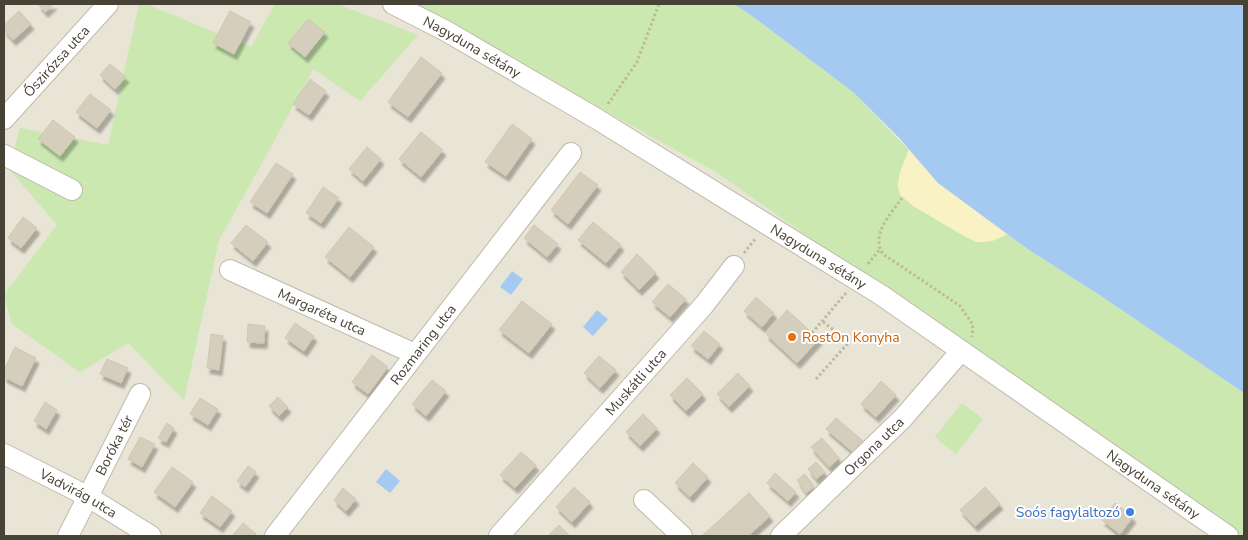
<svg xmlns="http://www.w3.org/2000/svg" width="1248" height="540" font-family="'Nunito Sans',sans-serif">
	<style>
		.residential { fill: #e8e4d6 }
		.green { fill: #cae8b0 }
		.sand { fill: #f8f2c4 }
		.water { fill: #a4caf1 }
		.building { fill: #d6cebd; stroke: #d1c7b0; filter: url(#shadow) }
		.lines { fill: none; stroke-linecap: round; stroke-linejoin: round }
		.street-casing { stroke: #c0baaa; stroke-width: 22 }
		.path { stroke: #c2b89b; stroke-width: 3; stroke-dasharray: 2.5 2.5; stroke-linecap: butt }
		.street { stroke: #fff; stroke-width: 20 }
		.food-dot { fill: #e8710a; stroke: #fff; stroke-width: 2 }
		.shop-dot { fill: #3f7fe0; stroke: #fff; stroke-width: 2 }
		.labels { text-anchor: middle; stroke-width: 4; stroke-linejoin: round; paint-order: stroke }
		.street-label { font-size: 14px; fill: #474236; stroke: #fff }
		.food-label { font-size: 14px; fill: #c56008; stroke: #fff; text-anchor: start }
		.shop-label { font-size: 14px; fill: #366cbe; stroke: #fff; text-anchor: end }
	</style>
	<defs>
		<filter id="shadow"><feDropShadow dx="3" dy="5.5" stdDeviation="1" flood-color="#0004"/></filter>
	</defs>
	<rect width="100%" height="100%" fill="#f4f1e8"/>
	<polygon class="residential" points="4,4 411,4 717,173 1237,536 4,536"/>
	<g class="green">
		<polygon points="139,4 146,4 251,47 275,4 337,4 418,35 360,101 313,69 261,165 219,240 184,400 128,343 80,372 12,324 4,295 57,225 9,169 20,128 108,145"/>
		<polygon points="411,4 733,4 748,13 853,92 909,150 901,170 900,195 913,206 976,242 992,241 1007,234 1029,250 1098,294 1244,393 1244,536 1237,536 717,173"/>
		<polygon points="962,403 983,419 956,454 935,437"/>
	</g>
	<path class="sand" d="M 909,150 L 938,183 L 1007,234 C 998,239 989,243 978,242 C 970,241 902,200 900,194 C 894,180 904,163 909,150 Z"/>
	<g class="water">
		<polygon points="733,4 1244,4 1244,393 1098,294 1029,250 938,183 900,139 853,92 748,13"/>
		<polygon points="512,271 523,279 511,295 500,287"/>
		<polygon points="597,310 608,319 593,336 583,327"/>
		<polygon points="386,469 400,481 390,493 376,482"/>
	</g>
	<g class="building">
		<polygon points="38,4 54,4 45,12"/>
		<polygon points="19,11 31,24 13,40 4,30 4,25"/>
		<polygon points="230,11 251,22 234,54 213,43"/>
		<polygon points="308,19 325,32 305,57 288,43"/>
		<polygon points="421,57 442,73 408,117 388,102"/>
		<polygon points="110,64 126,77 115,89 100,75"/>
		<polygon points="310,79 326,91 309,115 293,104"/>
		<polygon points="90,94 111,110 97,128 76,112"/>
		<polygon points="53,120 75,137 60,156 38,139"/>
		<polygon points="512,124 532,139 506,176 485,162"/>
		<polygon points="421,132 443,150 421,177 399,159"/>
		<polygon points="367,147 381,159 363,181 349,169"/>
		<polygon points="276,163 293,174 267,213 250,202"/>
		<polygon points="580,172 598,185 568,224 551,210"/>
		<polygon points="323,187 339,198 321,223 306,213"/>
		<polygon points="23,217 37,228 21,248 8,238"/>
		<polygon points="593,222 621,245 606,263 578,240"/>
		<polygon points="246,225 268,242 253,261 231,243"/>
		<polygon points="534,225 558,244 547,257 524,238"/>
		<polygon points="349,227 374,247 350,277 325,257"/>
		<polygon points="637,254 656,273 639,290 621,272"/>
		<polygon points="668,284 686,299 670,317 652,302"/>
		<polygon points="756,297 774,313 762,327 744,311"/>
		<polygon points="522,301 552,324 529,353 499,330"/>
		<polygon points="787,310 819,339 797,363 766,334"/>
		<polygon points="295,323 314,336 304,351 285,338"/>
		<polygon points="248,324 265,326 264,343 247,342"/>
		<polygon points="704,331 720,344 708,359 691,346"/>
		<polygon points="211,334 223,336 219,370 207,368"/>
		<polygon points="15,347 36,358 22,386 4,377 4,370"/>
		<polygon points="372,355 388,367 368,394 352,382"/>
		<polygon points="599,356 616,370 600,388 584,373"/>
		<polygon points="107,359 128,368 121,383 100,374"/>
		<polygon points="738,373 750,386 729,407 717,394"/>
		<polygon points="687,378 703,394 686,411 670,395"/>
		<polygon points="432,380 446,391 426,416 412,404"/>
		<polygon points="881,381 896,395 876,417 861,404"/>
		<polygon points="278,397 288,407 279,416 269,406"/>
		<polygon points="200,398 218,409 208,425 190,414"/>
		<polygon points="45,402 57,410 46,429 34,421"/>
		<polygon points="643,414 657,428 640,446 626,432"/>
		<polygon points="836,418 863,441 854,453 826,429"/>
		<polygon points="167,423 174,428 166,442 158,438"/>
		<polygon points="140,437 155,444 142,467 128,459"/>
		<polygon points="822,438 839,458 829,467 811,447"/>
		<polygon points="521,452 536,465 515,488 500,475"/>
		<polygon points="816,462 825,472 816,479 808,469"/>
		<polygon points="693,463 708,477 690,497 675,483"/>
		<polygon points="248,466 256,472 245,487 237,481"/>
		<polygon points="172,467 193,482 175,507 154,492"/>
		<polygon points="775,473 796,492 788,501 767,483"/>
		<polygon points="805,474 814,487 806,493 797,480"/>
		<polygon points="574,487 590,502 572,522 556,507"/>
		<polygon points="985,487 1000,504 975,526 960,510"/>
		<polygon points="343,488 356,499 346,511 334,500"/>
		<polygon points="749,493 770,516 748,536 705,536 703,535"/>
		<polygon points="212,496 232,511 220,527 200,513"/>
		<polygon points="1115,503 1133,517 1120,534 1102,520"/>
		<polygon points="243,523 256,534 254,536 232,536"/>
		<polygon points="559,525 569,535 568,536 548,536"/>
	</g>
	<g class="lines">
		<g class="street-casing">
			<g id="street">
				<path id="s1" d="M 393,4 L 446,31 L 597,119 L 881,295 L 1228,536"/>
				<path id="s2" d="M 4,119 L 108,4"/>
				<polyline points="4,155 72,190"/>
				<path id="s3" d="M 230,270 L 415,354"/>
				<path id="s4" d="M 4,454 L 87,496 L 151,536"/>
				<polyline points="644,500 682,536"/>
				<path id="s5" d="M 68,536 L 140,394"/>
				<path id="s6" d="M 275,536 L 571,153"/>
				<path id="s7" d="M 499,536 L 704,305 L 734,266"/>
				<path id="s8" d="M 781,536 L 903,418 L 961,351"/>
			</g>
		</g>
		<g class="path">
			<polyline points="608,104 637,62 659,4"/>
			<path d="M 902,198 C 891,214 870,234 883,254 L 960,306 L 973,325 L 972,337"/>
			<polyline points="744,253 756,238"/>
			<polyline points="868,264 880,249"/>
			<polyline points="812,333 846,293"/>
			<polyline points="816,379 849,342 822,321"/>
		</g>
		<use href="#street" class="street"/>
	</g>
	<circle class="food-dot" cx="792" cy="337" r="5"/>
	<circle class="shop-dot" cx="1130" cy="512" r="5"/>
	<g class="labels">
		<g class="street-label">
			<text dy="5" stroke="none"><textPath href="#s1" startOffset="90">Nagyduna sétány</textPath></text>
			<text dy="5" stroke="none"><textPath href="#s2" startOffset="78">Őszirózsa utca</textPath></text>
			<text dy="5" stroke="none"><textPath href="#s1" startOffset="495">Nagyduna sétány</textPath></text>
			<text dy="5" stroke="none"><textPath href="#s3" startOffset="101">Margaréta utca</textPath></text>
			<text dy="5" stroke="none"><textPath href="#s6" startOffset="242">Rozmaring utca</textPath></text>
			<text dy="5" stroke="none"><textPath href="#s7" startOffset="206">Muskátli utca</textPath></text>
			<text dy="5" stroke="none"><textPath href="#s5" startOffset="102">Boróka tér</textPath></text>
			<text dy="5" stroke="none"><textPath href="#s8" startOffset="129">Orgona utca</textPath></text>
			<text dy="5" stroke="none"><textPath href="#s1" startOffset="900">Nagyduna sétány</textPath></text>
			<text dy="5" stroke="none"><textPath href="#s4" startOffset="84">Vadvirág utca</textPath></text>
		</g>
		<g class="food-label">
			<text x="802" y="342">RostOn Konyha</text>
		</g>
		<g class="shop-label">
			<text x="1120" y="517">Soós fagylaltozó</text>
		</g>
	</g>
	<rect width="1248" height="540" fill="none" stroke="#474236" stroke-width="10"/>
</svg>
